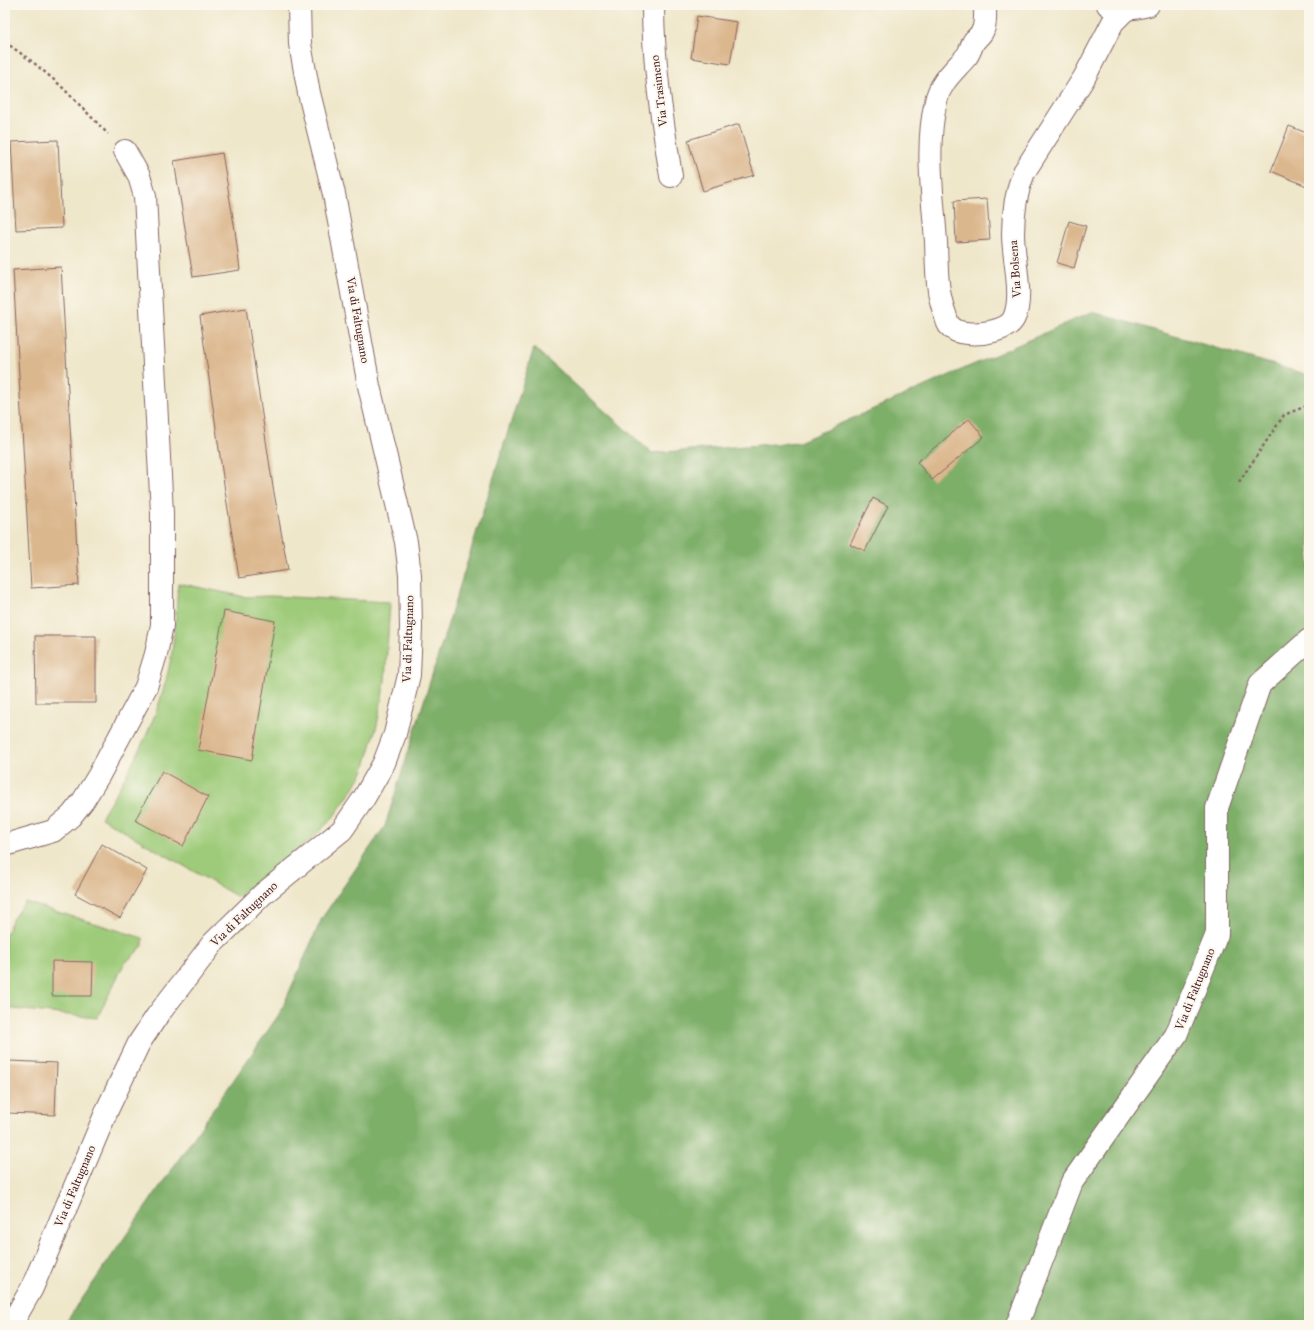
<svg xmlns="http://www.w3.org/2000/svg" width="1314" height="1330" font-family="'IM FELL Great Primer',serif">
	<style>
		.green { fill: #9ecb79; stroke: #747552 }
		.forest { fill: #7eaf69; stroke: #64674a }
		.building { fill: #dbb78e }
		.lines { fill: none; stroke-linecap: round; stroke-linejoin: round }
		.minor-casing { stroke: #846563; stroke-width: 24 }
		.path { stroke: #846563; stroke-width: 2.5; stroke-dasharray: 3 3; stroke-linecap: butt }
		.minor { stroke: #fff; stroke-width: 22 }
		.labels { text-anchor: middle; stroke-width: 4; stroke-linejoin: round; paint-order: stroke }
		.street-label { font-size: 12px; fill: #4a1f2b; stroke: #fbf7ec }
	</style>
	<rect width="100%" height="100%" fill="#fbf7ec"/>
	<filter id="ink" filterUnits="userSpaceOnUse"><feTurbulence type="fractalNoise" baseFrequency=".025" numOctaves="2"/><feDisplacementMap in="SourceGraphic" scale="8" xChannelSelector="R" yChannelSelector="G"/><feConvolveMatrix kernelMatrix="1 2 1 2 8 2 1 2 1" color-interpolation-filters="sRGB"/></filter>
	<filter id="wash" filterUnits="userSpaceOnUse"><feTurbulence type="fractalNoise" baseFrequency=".012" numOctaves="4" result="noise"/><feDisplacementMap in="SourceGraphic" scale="16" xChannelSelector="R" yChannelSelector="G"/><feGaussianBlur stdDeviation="0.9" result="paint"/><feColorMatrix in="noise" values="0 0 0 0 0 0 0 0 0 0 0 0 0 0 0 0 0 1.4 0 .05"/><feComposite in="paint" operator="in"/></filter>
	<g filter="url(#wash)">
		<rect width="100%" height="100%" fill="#efe7ca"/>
		<g class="green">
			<path d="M 178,583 L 245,597 L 270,596 L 390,602 L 385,681 L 377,725 L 364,770 L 353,789 L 332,819 L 307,843 L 238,897 L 101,818 C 129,772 156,725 168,672 C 175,643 176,613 178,583 Z"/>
			<polygon points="25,902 143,938 143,946 124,964 97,1018 5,1008 5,936 13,918"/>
		</g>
		<polygon class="forest" points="1092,312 1309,375 1309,1325 64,1325 280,1013 322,918 385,826 534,348 652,453 799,442"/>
		<g id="blocks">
			<g class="building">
				<polygon points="697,16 737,22 730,64 691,58"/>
				<polygon points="739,124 754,175 703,191 688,140"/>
				<polygon points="1289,126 1309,134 1309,187 1271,171"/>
				<polygon points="58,140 62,228 16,230 11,142"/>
				<polygon points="222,153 235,230 240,270 193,277 174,161"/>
				<polygon points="987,199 990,240 956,242 954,201"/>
				<polygon points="1069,221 1086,226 1074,268 1057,263"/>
				<polygon points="61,267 79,585 31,588 13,270"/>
				<polygon points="246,308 273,487 288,570 239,578 225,491 200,316"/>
				<polygon points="969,419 984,437 932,480 917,462"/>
				<polygon points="873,498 888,506 865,551 850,544"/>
				<polygon points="224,611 275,621 252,760 198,750"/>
				<polygon points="35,636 96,636 96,703 36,703"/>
				<polygon points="162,771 208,797 183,846 135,820"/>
				<polygon points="102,844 147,870 120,918 75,894"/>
				<polygon points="52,961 93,962 92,996 52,996"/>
				<polygon points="9,1061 57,1063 55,1115 7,1113"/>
			</g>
		</g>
	</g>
	<g filter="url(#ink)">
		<use href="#blocks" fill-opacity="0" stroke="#846563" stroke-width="1"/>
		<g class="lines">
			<g class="minor-casing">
				<g id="minor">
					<path d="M 653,5 C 653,62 662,119 671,176"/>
					<path d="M 985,5 C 985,13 986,25 982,32 C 980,35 977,38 974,41 C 971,46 970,53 966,57 C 954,71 940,82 936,101 C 925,147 933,196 936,242 C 937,267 936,290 945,314 C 946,317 947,322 949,325 C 954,331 960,333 967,333 C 980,335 1008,331 1014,318 C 1024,296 1013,259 1013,234 C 1013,213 1016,192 1024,172 L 1084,78 L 1113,22 L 1126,9"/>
					<path d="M 1108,5 C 1124,10 1132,9 1148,5"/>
					<polyline points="5,845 53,831 71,816 83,801 99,775 146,687 156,654 162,625 162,513 145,196 139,176 125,151"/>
					<polyline points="11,1325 32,1288 108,1108 139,1043 157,1016 213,943 263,894 342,830 364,798 384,763 395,734 409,675 411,628 410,575 406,542 369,386 334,194 309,93 300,44 299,5"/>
					<polyline points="1017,1325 1072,1182 1176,1035 1217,934 1217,808 1260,684 1309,640"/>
				</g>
			</g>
			<g class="path">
				<polyline points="5,42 34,63 60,85 108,134"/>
				<polyline points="1239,482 1284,415 1309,405"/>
			</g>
			<use href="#minor" class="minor"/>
		</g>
	</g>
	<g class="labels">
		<g class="street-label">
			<text transform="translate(659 91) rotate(-97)" y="4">Via Trasimeno</text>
			<text transform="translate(1015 269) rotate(-94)" y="4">Via Bolsena</text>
			<text transform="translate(358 320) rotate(80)" y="4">Via di Faltugnano</text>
			<text transform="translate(408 639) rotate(-88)" y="4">Via di Faltugnano</text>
			<text transform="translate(244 914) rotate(-44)" y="4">Via di Faltugnano</text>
			<text transform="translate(1195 989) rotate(-68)" y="4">Via di Faltugnano</text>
			<text transform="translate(75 1186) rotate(-67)" y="4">Via di Faltugnano</text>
		</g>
	</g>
	<rect width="1314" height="1330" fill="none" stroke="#fbf7ec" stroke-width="20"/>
</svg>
